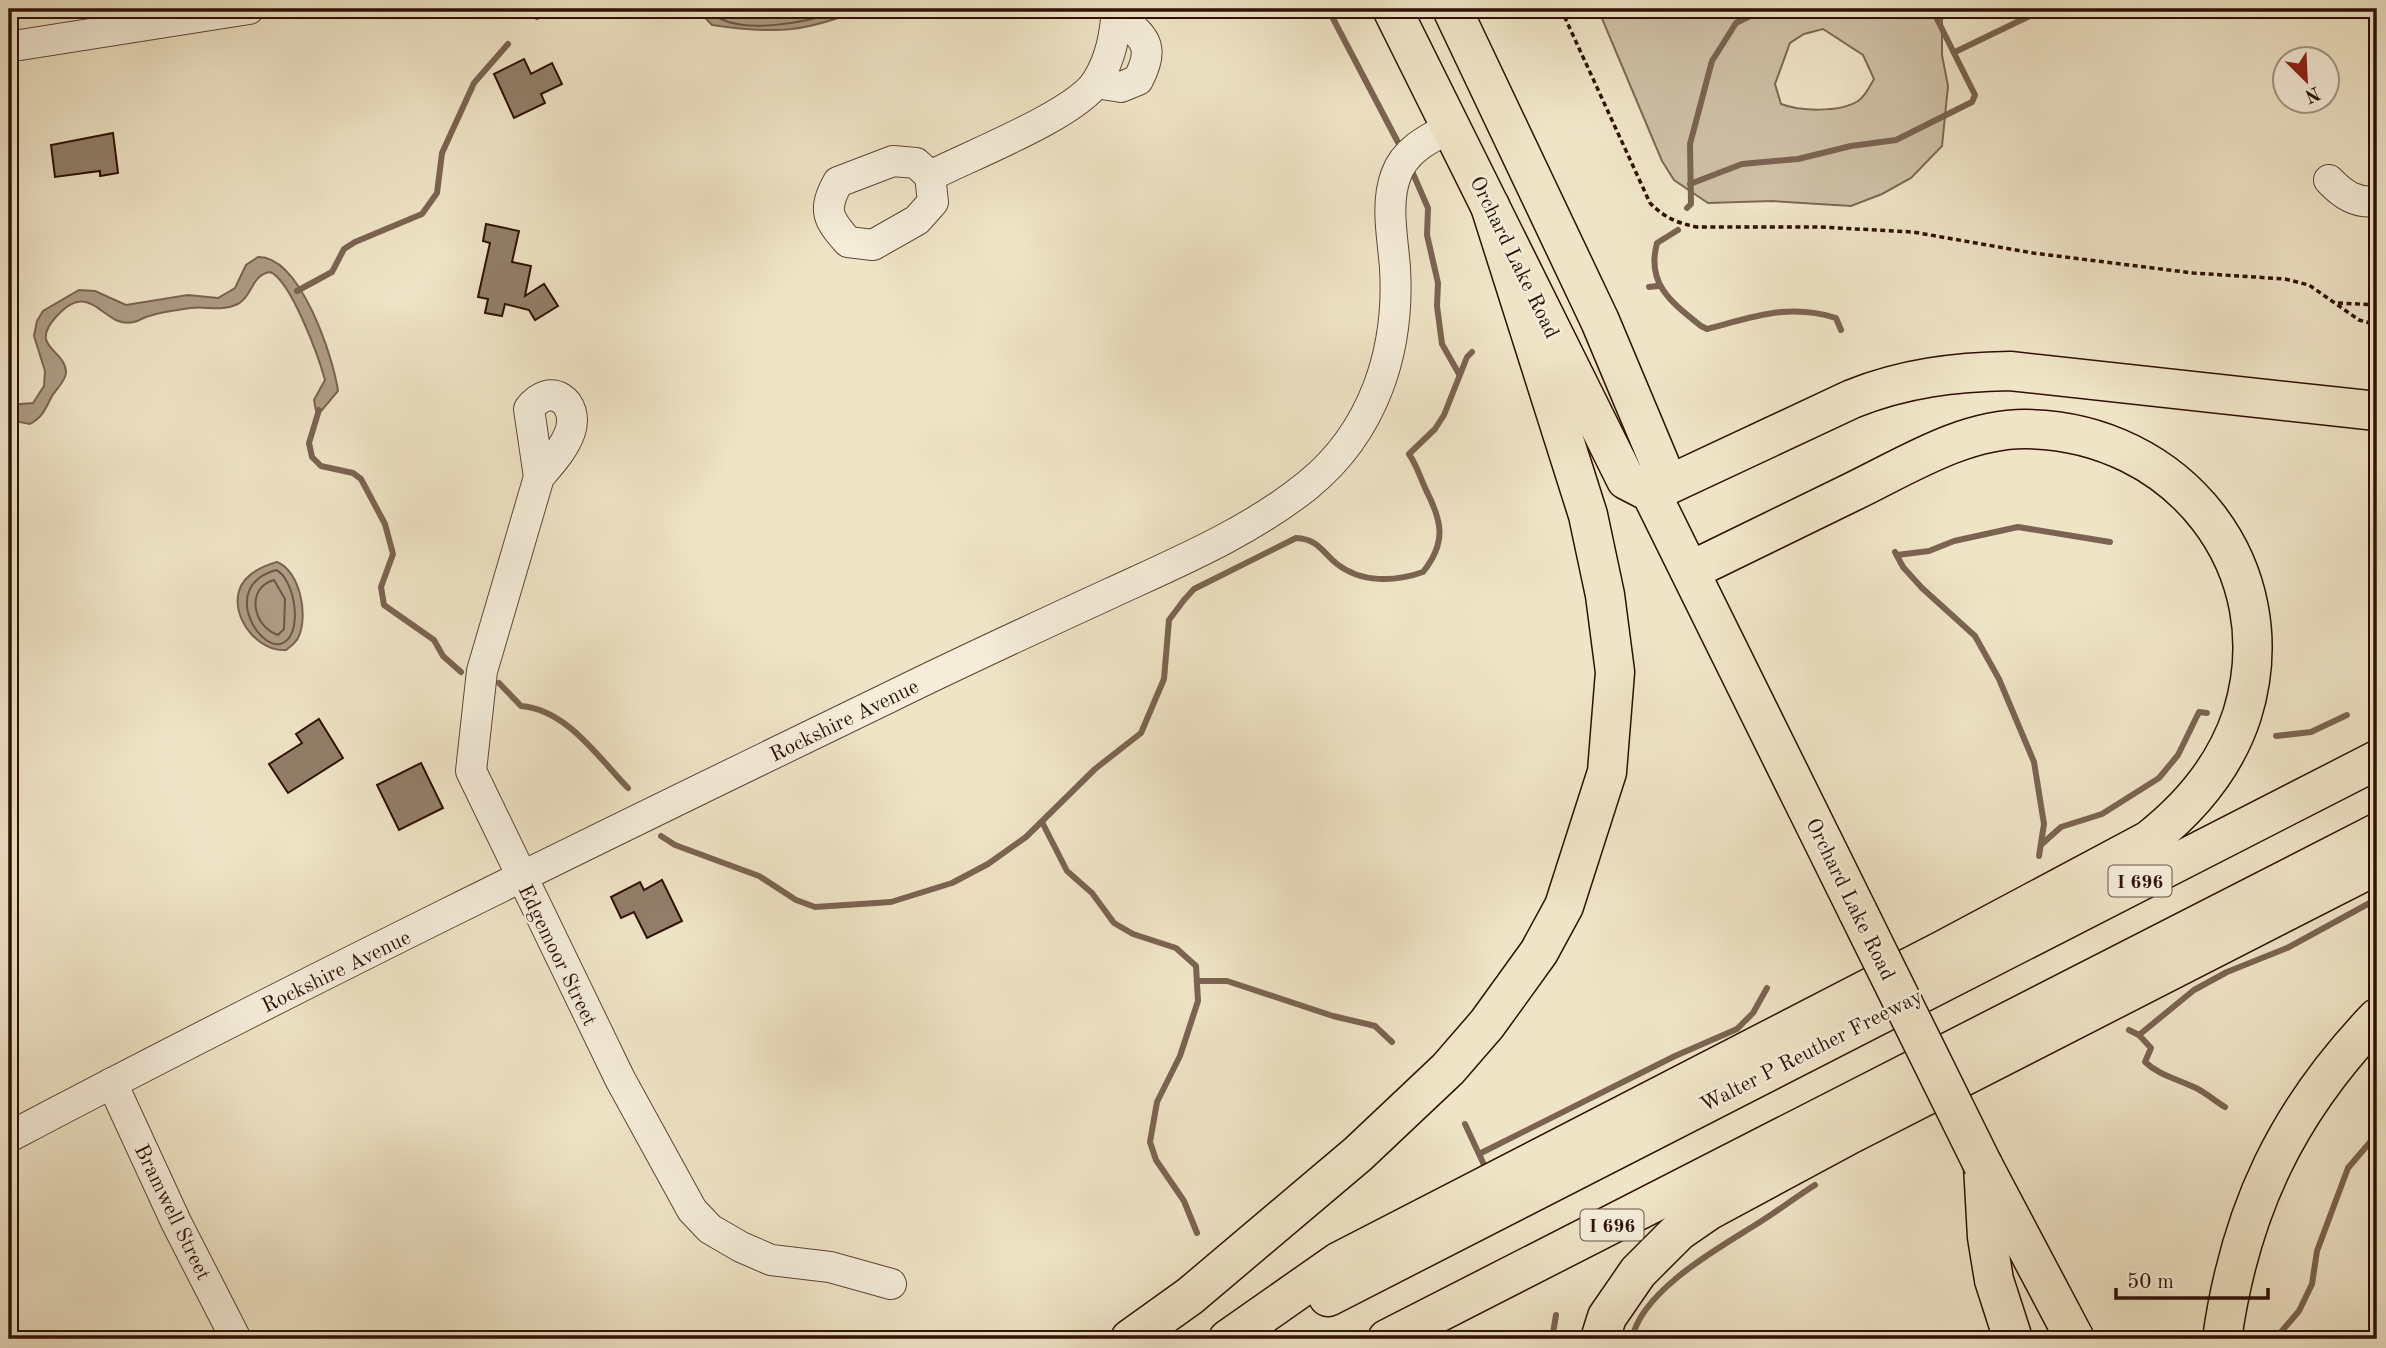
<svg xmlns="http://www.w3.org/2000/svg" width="2386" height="1348" font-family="'Old Standard TT',serif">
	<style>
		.green { fill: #cec0a5; stroke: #7e6854; stroke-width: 2; fill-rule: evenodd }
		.water { fill: #ad9c84; stroke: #7a6451; stroke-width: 2 }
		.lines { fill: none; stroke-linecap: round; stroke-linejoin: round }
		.shore { stroke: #6d5644; stroke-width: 2 }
		.stream { stroke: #7a6451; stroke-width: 6 }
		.building { fill: #927f69; stroke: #2d1104; stroke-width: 2 }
		.minor-casing { stroke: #5e4634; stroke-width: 32 }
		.major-casing { stroke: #2d1104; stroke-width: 41 }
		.highway-casing { stroke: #2d1104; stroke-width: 41 }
		.path { stroke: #2d1104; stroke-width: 3.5; stroke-dasharray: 5 3.5; stroke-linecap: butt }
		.minor { stroke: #f5edda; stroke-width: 30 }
		.major { stroke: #efe4c6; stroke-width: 38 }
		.highway { stroke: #efe4c6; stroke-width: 38 }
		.major-bridge-casing { stroke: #2d1104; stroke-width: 41; stroke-linecap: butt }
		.major-bridge { stroke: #efe4c6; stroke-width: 38 }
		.labels { text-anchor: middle; stroke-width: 5; stroke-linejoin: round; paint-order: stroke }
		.shield { fill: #f5edda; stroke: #695344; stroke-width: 2 }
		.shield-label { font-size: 19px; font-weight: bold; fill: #2d1104 }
		.street-label { font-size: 21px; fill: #2d1104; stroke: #f5edda }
	</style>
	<rect width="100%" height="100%" fill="#efe4c6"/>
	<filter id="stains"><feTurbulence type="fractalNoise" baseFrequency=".00286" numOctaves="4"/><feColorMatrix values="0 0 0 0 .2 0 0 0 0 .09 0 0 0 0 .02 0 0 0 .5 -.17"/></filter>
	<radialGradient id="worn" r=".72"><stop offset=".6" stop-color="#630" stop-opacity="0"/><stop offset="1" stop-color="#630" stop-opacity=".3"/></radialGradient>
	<path class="green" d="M 1598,9 L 1942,9 L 1942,55 L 1948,86 L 1942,146 L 1911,178 L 1882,194 L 1851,206 L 1772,201 L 1708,203 L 1674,180 L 1662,161 ZM 1823,29 L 1863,55 L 1874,79 C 1870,86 1865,97 1858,101 C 1839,113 1799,111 1781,104 L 1775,84 L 1790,43 L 1804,34 Z"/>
	<g class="water">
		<path d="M 697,9 L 862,9 C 803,33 775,34 712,25 Z"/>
		<path d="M 258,257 C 300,256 333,356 338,391 L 317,416 L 314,400 L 325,380 C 319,358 291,280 270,272 C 251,275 253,296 238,304 C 221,312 207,306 191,308 C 177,310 162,312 149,316 C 144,317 139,321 134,322 C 102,330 92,275 55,318 C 29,348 66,349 66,373 C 65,382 56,389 52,396 C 45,409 44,416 30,424 L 9,420 L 9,405 L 33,403 L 44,386 L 45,371 L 34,336 L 37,321 L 43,311 L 79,290 L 95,291 L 126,305 L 188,295 L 218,298 L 235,288 L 246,265 Z"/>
		<path d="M 277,562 C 300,571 309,616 298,638 C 296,642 290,647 286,650 C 259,652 231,619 239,591 C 244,574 263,566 277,562 Z"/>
	</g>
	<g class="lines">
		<g class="shore">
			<path d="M 707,9 C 734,39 810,22 844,9"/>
			<polyline points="719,9 779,17 817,9"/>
			<path d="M 276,570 C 295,578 305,638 280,644 C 258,649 220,586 276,570 Z"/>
			<path d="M 274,580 L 285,599 L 284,629 L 278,635 C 253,627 245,588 274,580 Z"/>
		</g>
		<g class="stream">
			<polyline points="1328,9 1402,150"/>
			<polyline points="537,17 542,9"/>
			<polyline points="1955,52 2044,9"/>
			<polyline points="1411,169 1428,208 1427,235 1438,283 1437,306 1442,344 1459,374"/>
			<polyline points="1690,184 1742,164 1798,159 1851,146 1896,140 1972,102 1975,95 1932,9"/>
			<polyline points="1687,208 1691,204 1690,144 1712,61 1736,23 1756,13 1773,9"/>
			<path d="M 1678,230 L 1657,243 C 1646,284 1671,302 1701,326 L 1707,329 C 1753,317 1789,303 1836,318 L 1841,330"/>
			<polyline points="1649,287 1658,286"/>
			<polyline points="297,291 332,272 344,249 355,242 422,214 437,193 442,153 474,83 508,44"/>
			<polyline points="319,410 309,443 312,457 321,466 353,473 361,479 385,524 393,554 381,587 384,605 434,640 443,656 461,672"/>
			<polyline points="1895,552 1903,567 1922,588 1975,636 1999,679 2034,762 2044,824 2039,856"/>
			<polyline points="1897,555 1929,551 1954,541 2018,527 2110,542"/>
			<path d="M 499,683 L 521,706 C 567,710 597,756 628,788"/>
			<polyline points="2276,736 2311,732 2347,715"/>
			<polyline points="1042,822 1067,871 1092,893 1114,923 1133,934 1176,948 1196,966 1198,1001 1180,1056 1157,1102 1150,1142 1156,1160 1184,1201 1197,1233"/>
			<path d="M 661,836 L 675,845 L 759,876 L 796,900 L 815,907 L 891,902 L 952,883 L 988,864 L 1026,837 L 1095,769 L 1141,733 L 1164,679 L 1169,620 L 1184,600 L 1194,589 L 1296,538 C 1318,539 1322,552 1337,564 C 1361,583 1395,582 1423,572 C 1447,542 1442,521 1426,490 C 1420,477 1417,466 1409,454 L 1435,429 L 1444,415 L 1467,357 L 1472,352"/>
			<polyline points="2042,844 2061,827 2102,814 2159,778 2178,755 2199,712 2207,713"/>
			<polyline points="1199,981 1227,981 1333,1016 1367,1024 1375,1026 1392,1042"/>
			<path d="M 2129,1030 L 2139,1035 L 2151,1048 L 2145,1062 C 2160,1076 2178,1079 2196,1088 C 2206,1093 2215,1101 2225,1107"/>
			<polyline points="2139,1035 2194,990 2227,972 2287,948 2377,899"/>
			<polyline points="1465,1124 1486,1169"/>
			<polyline points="1479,1154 1675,1056 1737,1029 1753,1013 1767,988"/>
			<polyline points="1552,1339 1556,1315"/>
			<path d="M 1632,1339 C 1641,1292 1715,1250 1752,1227 C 1774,1214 1794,1198 1815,1185"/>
			<polyline points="2275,1339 2299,1311 2312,1284 2317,1251 2348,1168 2377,1134"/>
		</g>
	</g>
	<g class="building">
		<polygon points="524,59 531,74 552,63 562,84 541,94 545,103 514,118 494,74"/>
		<polygon points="113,133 118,173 100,176 100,171 55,177 51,145"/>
		<polygon points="486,224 519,231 512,262 531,266 525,296 544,284 558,306 535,320 529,310 505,304 502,316 485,313 488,299 478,297 490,243 483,241"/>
		<polygon points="319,719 343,758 288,793 269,764 302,743 296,734"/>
		<polygon points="421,763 443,808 399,830 377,785"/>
		<polygon points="662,880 682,921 647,938 634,912 621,918 611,897 640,882 644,890"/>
	</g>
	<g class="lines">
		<g class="minor-casing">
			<g id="minor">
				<polyline points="9,44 20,45 249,9"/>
				<path d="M 1096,83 L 1121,87 L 1138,80 C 1157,44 1143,38 1117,13"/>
				<path d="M 893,161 L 916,163 L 930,176 L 933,202 L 917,220 L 873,245 L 848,242 C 828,219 822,211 838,182 Z"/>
				<path d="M 930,176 C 969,156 1077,114 1097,81 C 1111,58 1115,35 1117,9"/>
				<path d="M 2329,180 C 2343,195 2357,204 2377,201"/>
				<path d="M 539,477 C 550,464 564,449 570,432 C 580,402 550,380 529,409 L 539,477 L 482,671 L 471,771 L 620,1079 L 692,1210 L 710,1229 L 741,1247 L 771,1260 L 830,1267 L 891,1284"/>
				<polyline points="112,1083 176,1222 236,1339"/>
				<path d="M 9,1137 C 299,984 595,840 890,697 C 963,661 1037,627 1111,593 C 1178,562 1250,532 1308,485 C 1373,432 1400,352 1395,268 C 1393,239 1385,204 1396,175 C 1405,150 1428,139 1451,127"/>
			</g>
		</g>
		<g class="major-casing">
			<g id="major">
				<polyline points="1392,9 1626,480 1651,493 1858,912"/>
				<polyline points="1452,9 1600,321 1660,464 1651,493"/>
				<polyline points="1983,1165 2075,1339"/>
			</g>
		</g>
		<g class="highway-casing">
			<g id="highway">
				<path d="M 1651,493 L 1852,399 C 1904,378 1955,372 2010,371 L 2377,411"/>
				<polyline points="1983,1165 1987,1237 1994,1280 2013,1339"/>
				<polyline points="1328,1297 2377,760"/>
				<polyline points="1130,1339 1190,1296 1358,1154 1448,1069 1487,1024 1539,952 1564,906 1607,772 1615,672 1605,595 1588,515 1490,206"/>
				<path d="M 1228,1339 L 1338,1262 L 1943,950 L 2149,840 C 2191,807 2225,767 2242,715 C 2288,567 2177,430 2025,429 C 1963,429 1906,466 1852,492 C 1798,518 1744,545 1690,571"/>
				<polyline points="1387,1339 2377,833"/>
				<polyline points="1600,1339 1607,1317 1638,1272 1679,1231 1708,1211 1849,1135 2377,865"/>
				<path d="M 2222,1339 C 2240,1210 2287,1112 2377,1018"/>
			</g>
		</g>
		<g class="path">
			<path d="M 1561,9 L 1650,203 C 1665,218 1677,223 1697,227 L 1819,227 L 1913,232 L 2033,253 L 2193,273 L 2285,279 L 2309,285 L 2359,320 L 2377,325"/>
			<polyline points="2338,303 2377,305"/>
		</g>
		<use href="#minor" class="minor"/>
		<use href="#major" class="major"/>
		<use href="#highway" class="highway"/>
		<g class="major-bridge-casing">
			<polyline id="major-bridge" points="1858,912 1983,1165"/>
		</g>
		<use href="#major-bridge" class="major-bridge"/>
	</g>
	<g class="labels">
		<g class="shield">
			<rect x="2108.5" y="865.5" width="63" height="31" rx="5"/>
			<rect x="1580.5" y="1209.5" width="63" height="31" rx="5"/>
		</g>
		<g class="shield-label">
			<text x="2140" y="888">I 696</text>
			<text x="1612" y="1232">I 696</text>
		</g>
		<g class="street-label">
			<text transform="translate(1515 257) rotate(64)" y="7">Orchard Lake Road</text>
			<text transform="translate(844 720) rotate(-26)" y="7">Rockshire Avenue</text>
			<text transform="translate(1851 899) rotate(64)" y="7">Orchard Lake Road</text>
			<text transform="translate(558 955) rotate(64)" y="7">Edgemoor Street</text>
			<text transform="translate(336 971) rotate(-26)" y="7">Rockshire Avenue</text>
			<text transform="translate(1811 1050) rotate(-27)" y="7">Walter P Reuther Freeway</text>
			<text transform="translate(173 1212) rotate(64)" y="7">Bramwell Street</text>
		</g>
	</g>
	<rect width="2386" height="1348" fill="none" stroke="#efe4c6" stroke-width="35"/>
	<rect x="10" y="10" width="2365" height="1327" fill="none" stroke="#2d1104" stroke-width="3.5"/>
	<rect x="18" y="18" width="2351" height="1313" fill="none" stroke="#2d1104" stroke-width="2"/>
	<g transform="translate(2306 80) rotate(156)"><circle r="33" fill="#f5edda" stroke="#a59584" stroke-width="2"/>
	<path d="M0-5L12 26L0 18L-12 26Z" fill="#8f2418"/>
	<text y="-10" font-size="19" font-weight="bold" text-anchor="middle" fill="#2d1104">N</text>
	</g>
	<path d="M2116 1288v10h152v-10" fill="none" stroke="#2d1104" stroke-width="3.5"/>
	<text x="2127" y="1288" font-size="21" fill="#2d1104" stroke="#f5edda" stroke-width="5" paint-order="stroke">50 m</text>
	<rect width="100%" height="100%" filter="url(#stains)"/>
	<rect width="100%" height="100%" fill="url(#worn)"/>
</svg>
